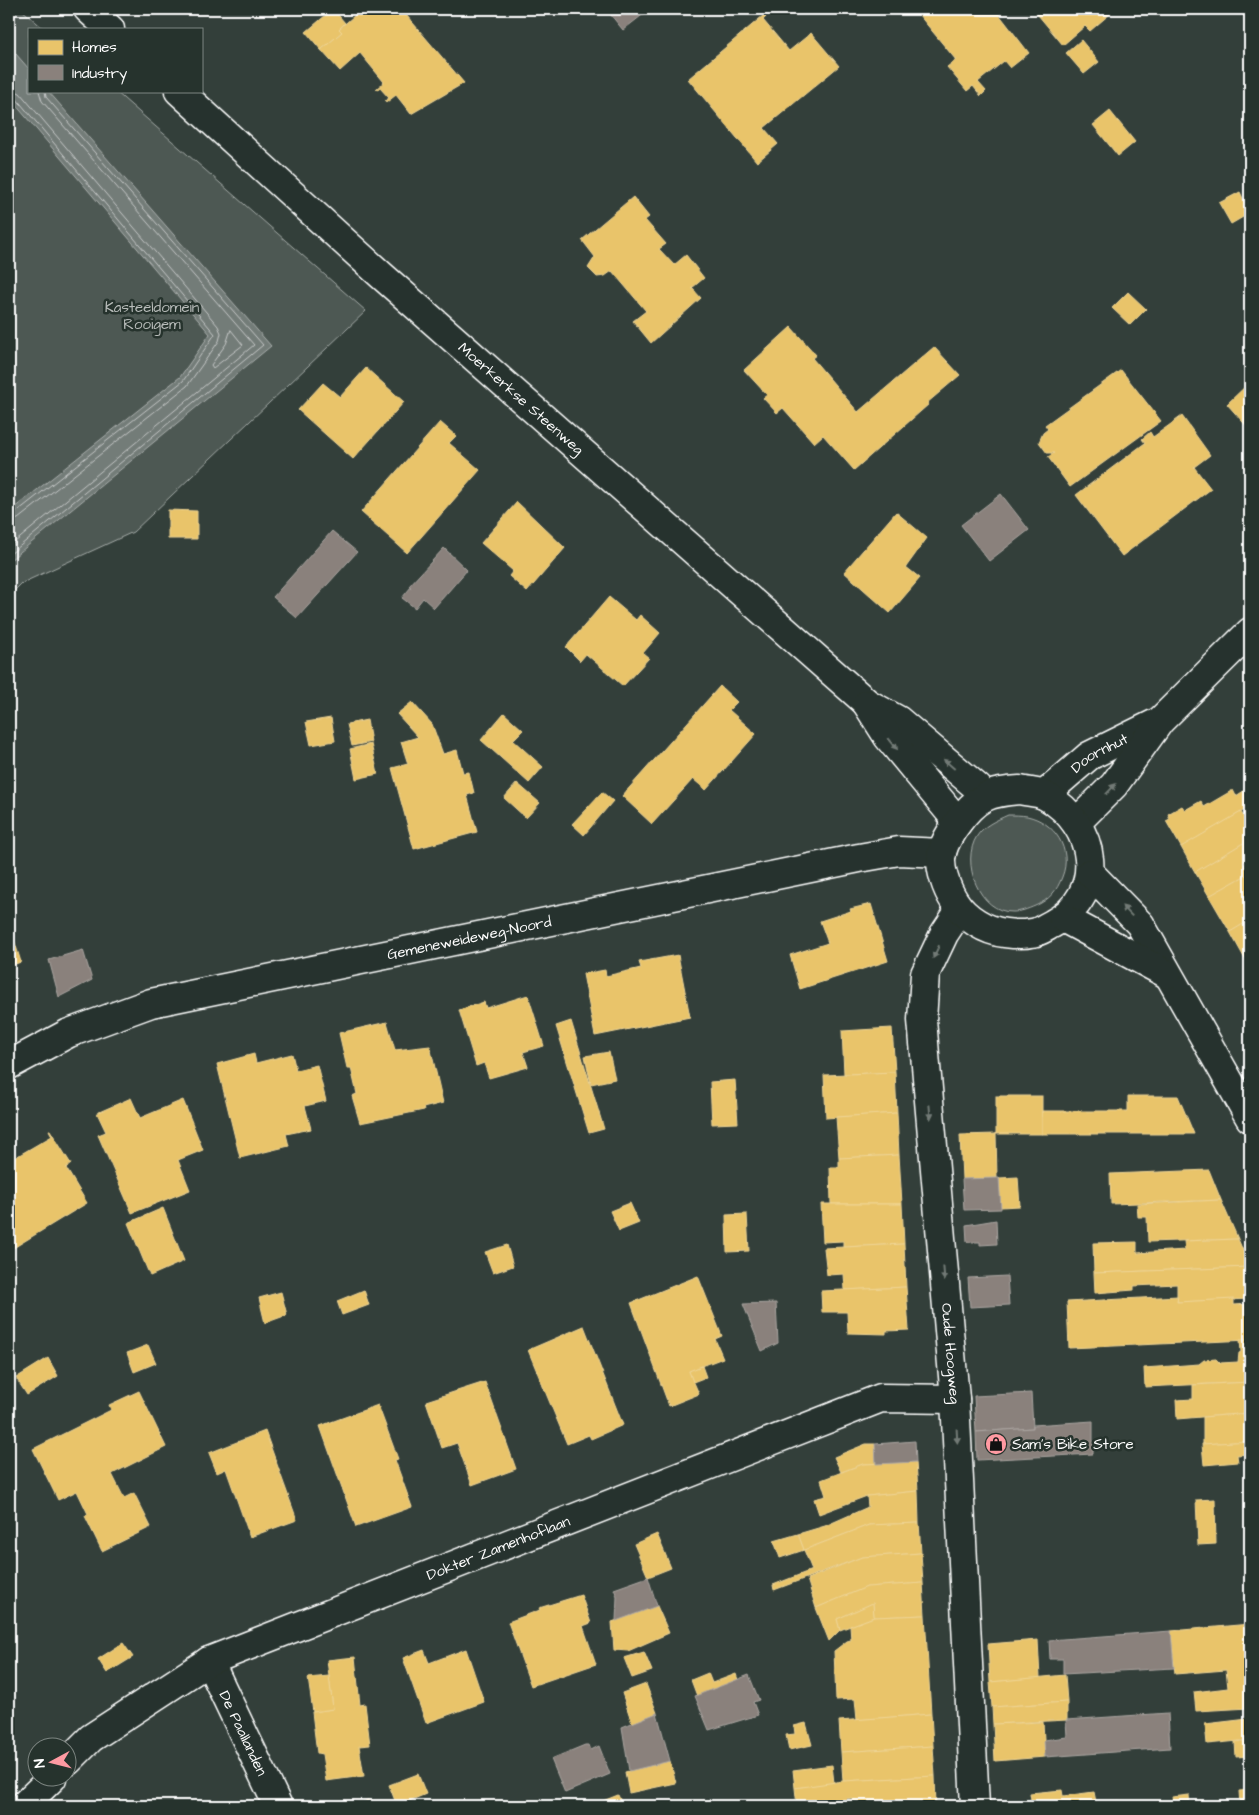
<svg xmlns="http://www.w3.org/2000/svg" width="1259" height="1815" font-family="'Architects Daughter',sans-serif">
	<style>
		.green { fill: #4d5853; stroke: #a6aca9 }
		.water { fill: #737b78; stroke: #abb0ae }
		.homes { fill: #e9c46a; stroke: #f0d697 }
		.industry { fill: #8a817c; stroke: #ada7a3 }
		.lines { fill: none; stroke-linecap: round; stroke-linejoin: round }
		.shore { stroke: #c7cac9; stroke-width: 1 }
		.minor-casing { stroke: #fff; stroke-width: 31 }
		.tertiary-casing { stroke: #fff; stroke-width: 31 }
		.minor { stroke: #26332d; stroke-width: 28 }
		.tertiary { stroke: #26332d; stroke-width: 28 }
		.oneway { fill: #727a76 }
		.labels { text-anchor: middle; stroke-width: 5; stroke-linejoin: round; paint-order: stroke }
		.park-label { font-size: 15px; fill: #b8bcba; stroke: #26332d }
		.street-label { font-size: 15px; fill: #fff; stroke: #26332d }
		.poi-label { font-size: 15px; fill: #fff; stroke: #26332d; text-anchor: start }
	</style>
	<rect width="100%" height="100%" fill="#333f3a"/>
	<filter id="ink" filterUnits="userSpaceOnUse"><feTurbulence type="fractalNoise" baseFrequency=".02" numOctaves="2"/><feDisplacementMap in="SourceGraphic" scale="10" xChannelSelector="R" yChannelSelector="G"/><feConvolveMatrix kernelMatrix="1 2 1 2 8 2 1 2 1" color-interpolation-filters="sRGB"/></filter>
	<g filter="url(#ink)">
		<g class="green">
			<polygon points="9,9 21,9 44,29 29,29 29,91 115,91 366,311 133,532 22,583 9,596"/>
			<path d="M 1008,815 C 1014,815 1021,815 1027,816 C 1055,822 1073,850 1062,877 C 1057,891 1049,900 1035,906 C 1028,909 1020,912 1013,912 C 979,913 960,862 977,836 C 984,825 997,820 1008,815 Z"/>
		</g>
		<polygon class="water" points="9,46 29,69 29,91 48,91 271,346 9,561 9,512 180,377 210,334 9,97"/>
		<g class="homes">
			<polygon points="333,9 345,23 339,29 342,32 321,50 306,32"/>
			<polygon points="362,9 401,9 464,83 411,114 396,95 387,102 385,101 389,98 380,88 377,90 376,89 384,82 360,53 340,71 321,50 342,32 339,29"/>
			<polygon points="914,9 995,9 1029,53 1010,68 1004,61 978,82 986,91 981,96 973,86 967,91 947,67 956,60"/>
			<polygon points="1033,9 1107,9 1111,13 1090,31 1085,26 1063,45"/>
			<polygon points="764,15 766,17 763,20 789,51 811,33 839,66 764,128 778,144 757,162 688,79"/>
			<polygon points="1081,40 1099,62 1084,74 1066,53"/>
			<polygon points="1110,111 1135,142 1118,156 1093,125"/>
			<polygon points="1240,192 1250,213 1231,224 1219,203"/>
			<polygon points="633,197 649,217 645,220 666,244 659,249 674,265 686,255 704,278 692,288 701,298 651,343 633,321 646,311 612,271 605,276 597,277 588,268 595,257 582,240"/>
			<polygon points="1128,292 1146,309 1130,325 1112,308"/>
			<polygon points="791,327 816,355 812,358 858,412 934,347 960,375 927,403 929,404 854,470 823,435 814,443 783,408 777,413 763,398 767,395 744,370"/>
			<polygon points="366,368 404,402 353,459 298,410 323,383 340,397"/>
			<polygon points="1121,370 1161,421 1070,487 1048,457 1054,453 1047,453 1039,442 1043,433 1048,429 1045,425"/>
			<polygon points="1250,382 1250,430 1227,404"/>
			<polygon points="1182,416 1210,455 1194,467 1211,489 1122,556 1076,495 1145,443 1142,439 1150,432 1153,437"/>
			<polygon points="440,422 456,436 449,443 480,470 407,553 361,512"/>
			<polygon points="517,502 565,548 527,592 509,576 513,571 481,543"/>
			<polygon points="168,510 197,511 197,539 168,539"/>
			<polygon points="896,512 927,538 906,567 920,578 890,613 844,572"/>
			<polygon points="609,597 636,620 640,615 660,633 643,653 649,658 623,686 586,654 580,661 566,647"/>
			<polygon points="720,686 737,702 729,710 756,734 706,790 693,779 652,824 622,796"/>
			<polygon points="412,702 432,724 443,754 457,750 463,773 469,772 474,793 467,795 477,832 414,849 392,768 408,764 401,742 418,737 397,714"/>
			<polygon points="504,713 523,730 513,740 543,767 529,783 481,740"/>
			<polygon points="331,718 335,741 311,745 306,722"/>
			<polygon points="367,720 371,742 352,746 347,724"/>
			<polygon points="371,744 378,774 356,779 350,749"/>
			<polygon points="517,783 540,803 526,818 504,798"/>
			<polygon points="1250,787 1250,807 1181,847 1166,821 1170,819 1168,814 1182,806 1185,810 1201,801 1204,807 1233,790 1236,796"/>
			<polygon points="602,792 613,801 584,835 572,824"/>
			<polygon points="1241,812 1248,823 1250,822 1250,839 1195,872 1181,847"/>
			<polygon points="1250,839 1250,857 1243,862 1250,873 1209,896 1195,872"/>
			<polygon points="1250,873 1250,920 1230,932 1209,896"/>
			<polygon points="871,904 888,961 800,989 790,955 828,943 820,921 851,911 850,909"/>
			<polygon points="1250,920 1250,968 1230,932"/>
			<polygon points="9,924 21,962 9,966"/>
			<polygon points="678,955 690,1017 595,1036 583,974 605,970 606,976 641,968 639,962"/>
			<polygon points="528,995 544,1046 523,1052 528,1067 489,1078 484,1063 476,1066 459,1010 484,1002 486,1008"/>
			<polygon points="571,1021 604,1129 589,1133 556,1026"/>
			<polygon points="387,1022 395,1050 430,1046 443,1103 423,1108 424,1110 360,1123 352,1096 357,1094 351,1068 347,1068 339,1033"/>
			<polygon points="892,1028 895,1072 844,1074 842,1031"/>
			<polygon points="609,1052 615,1079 591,1084 585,1056"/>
			<polygon points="254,1054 256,1063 292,1054 296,1070 317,1065 326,1101 305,1106 311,1129 286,1134 289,1146 240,1158 217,1064"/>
			<polygon points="895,1072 897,1113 826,1118 824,1075"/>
			<polygon points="735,1080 738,1123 712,1124 710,1082"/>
			<rect x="996" y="1096" width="46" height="38"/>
			<polygon points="1128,1096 1178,1096 1194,1134 1042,1134 1042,1111 1128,1111"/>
			<polygon points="131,1098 140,1118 183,1100 203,1150 178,1160 190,1190 132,1213 98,1135 106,1132 97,1113"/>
			<polygon points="897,1113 899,1155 839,1158 836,1117"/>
			<polygon points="49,1130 50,1130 71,1164 66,1168 87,1203 10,1250 9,1161 52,1136"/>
			<polygon points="996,1134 997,1178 962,1179 960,1135"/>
			<polygon points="899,1155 902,1204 831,1204 830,1167 839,1167 839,1158"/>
			<polygon points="1209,1170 1221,1200 1111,1204 1110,1174"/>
			<polygon points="1018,1177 1020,1206 1001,1207 999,1178"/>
			<polygon points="1221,1200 1238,1239 1148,1242 1147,1217 1138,1217 1137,1204"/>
			<polygon points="630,1203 639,1223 619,1231 610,1211"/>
			<polygon points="821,1204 902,1204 904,1244 843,1247 843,1241 823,1242"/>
			<polygon points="163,1208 184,1261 150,1276 128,1223"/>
			<polygon points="747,1214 749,1251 727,1252 726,1215"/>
			<polygon points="1238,1239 1250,1267 1094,1273 1093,1243 1137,1242 1137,1253 1185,1250 1184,1241"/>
			<polygon points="904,1244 906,1287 845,1290 844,1274 827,1275 824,1248"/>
			<polygon points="507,1245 513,1266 493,1273 485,1252"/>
			<polygon points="1250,1267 1250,1299 1177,1302 1177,1284 1134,1286 1134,1290 1095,1293 1094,1273"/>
			<polygon points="698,1276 722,1336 715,1339 723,1358 689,1371 699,1394 669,1406 631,1303"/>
			<polygon points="906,1287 909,1330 886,1331 886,1334 848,1333 847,1312 822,1312 821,1291"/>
			<polygon points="364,1290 369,1305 342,1315 337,1301"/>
			<polygon points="281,1292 287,1315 265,1323 259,1298"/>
			<polygon points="1178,1296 1177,1302 1234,1299 1234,1305 1250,1304 1250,1340 1069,1348 1067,1302"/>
			<polygon points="584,1326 623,1425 591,1439 589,1435 567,1444 528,1350"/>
			<polygon points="1240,1340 1250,1340 1250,1382 1145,1387 1144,1368 1199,1364 1204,1360 1216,1359 1220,1363 1238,1362 1239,1353 1241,1352"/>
			<polygon points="148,1345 156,1363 134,1372 127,1353"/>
			<polygon points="48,1358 58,1376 27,1395 16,1378"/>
			<polygon points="702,1366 706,1377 693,1382 689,1371"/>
			<polygon points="485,1382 516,1469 472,1485 457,1443 442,1448 426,1401"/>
			<polygon points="1250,1382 1250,1413 1177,1419 1176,1400 1193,1399 1193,1385"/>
			<polygon points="139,1391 166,1447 112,1474 124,1498 134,1493 151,1527 102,1551 85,1516 88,1514 77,1491 58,1500 33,1449 111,1410 109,1405"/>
			<polygon points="378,1405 398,1459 395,1460 412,1507 356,1527 320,1426"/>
			<polygon points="1250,1413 1250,1441 1203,1444 1203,1417"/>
			<polygon points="265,1431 297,1520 250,1537 226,1469 217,1473 209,1453"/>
			<polygon points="1250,1441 1250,1454 1237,1455 1238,1462 1204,1465 1202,1444"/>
			<polygon points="866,1444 875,1444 876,1464 863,1464 841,1472 834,1457"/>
			<polygon points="916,1462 918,1491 867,1496 819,1514 814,1499 826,1496 821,1480 863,1464"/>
			<polygon points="1250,1466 1250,1488 1245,1470"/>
			<polygon points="918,1491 919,1523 869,1525 804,1550 798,1534 825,1526 868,1507 867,1496"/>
			<polygon points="1215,1499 1216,1544 1198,1545 1196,1500"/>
			<polygon points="919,1523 921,1553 862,1557 774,1590 773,1585 812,1570 804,1550 869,1525"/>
			<polygon points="657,1534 671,1568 648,1577 634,1544"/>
			<polygon points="798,1534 804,1550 780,1558 774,1541"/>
			<polygon points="921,1553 923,1583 867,1587 816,1608 807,1579 862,1557"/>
			<polygon points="923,1583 925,1615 874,1617 873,1603 837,1619 840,1630 829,1641 816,1608 867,1587"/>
			<polygon points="581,1595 591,1623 583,1626 596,1664 531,1686 508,1622 540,1610 539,1608"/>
			<polygon points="873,1603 874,1617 840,1630 837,1619"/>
			<polygon points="657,1606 669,1633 628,1651 614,1650 612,1622"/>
			<polygon points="925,1615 931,1714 857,1720 855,1699 836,1700 834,1651 847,1641 851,1640 850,1626 874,1617"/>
			<polygon points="1250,1624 1250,1708 1196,1711 1194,1692 1228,1688 1226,1670 1175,1674 1171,1631"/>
			<polygon points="1038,1640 1040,1678 990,1682 988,1644"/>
			<polygon points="123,1643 133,1657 107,1673 98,1659"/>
			<polygon points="466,1649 484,1702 426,1723 403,1658 424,1650 429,1663"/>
			<polygon points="644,1652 652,1671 632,1678 624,1658"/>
			<polygon points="355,1657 360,1705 365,1704 370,1745 359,1746 364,1776 326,1781 322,1754 317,1753 312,1712 333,1709 327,1660"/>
			<polygon points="708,1673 712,1683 736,1674 738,1680 697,1696 691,1680"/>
			<polygon points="1065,1675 1067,1702 992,1707 990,1682"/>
			<polygon points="329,1676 333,1709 313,1712 308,1678"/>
			<polygon points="646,1684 657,1713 632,1723 622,1693"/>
			<polygon points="1067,1702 1067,1720 993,1724 992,1707"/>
			<polygon points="1247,1708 1250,1708 1250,1740 1207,1744 1205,1724 1248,1719"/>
			<polygon points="931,1714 933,1746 841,1752 839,1721"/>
			<polygon points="1043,1722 1045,1757 995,1761 993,1724"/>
			<polygon points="806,1723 812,1745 789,1750 786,1735 795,1734 794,1726"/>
			<polygon points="1250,1740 1250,1756 1236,1757 1235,1742"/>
			<polygon points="933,1746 935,1776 843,1781 841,1752"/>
			<polygon points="670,1761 676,1783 629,1793 625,1772"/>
			<polygon points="832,1765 834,1783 795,1788 793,1770"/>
			<polygon points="418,1774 426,1794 397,1806 389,1785"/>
			<polygon points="935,1776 936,1806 853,1806 852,1798 846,1799 846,1802 797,1806 795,1788 843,1781"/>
			<polygon points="1062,1790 1063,1796 1094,1792 1096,1802 1120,1801 1121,1806 1032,1806 1030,1793"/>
			<polygon points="1250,1790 1250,1806 1240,1806 1239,1791"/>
			<polygon points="618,1795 623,1806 602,1806 603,1801"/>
			<polygon points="1189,1795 1190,1806 1174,1806 1172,1797"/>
			<polygon points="368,1800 371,1806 353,1806"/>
		</g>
		<g class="industry">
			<polygon points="606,9 650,9 623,30"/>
			<polygon points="1001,494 1029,530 989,561 961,525"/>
			<polygon points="332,531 357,552 297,618 273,597"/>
			<polygon points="444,548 467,570 434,608 423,598 415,608 402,598 411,587 409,586"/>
			<polygon points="83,950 92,980 59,997 49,960"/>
			<polygon points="997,1178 999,1178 1001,1209 964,1210 962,1179"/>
			<polygon points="996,1220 997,1244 980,1245 980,1242 967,1242 966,1225"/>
			<polygon points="1007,1276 1009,1305 970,1307 968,1278"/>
			<polygon points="776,1303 778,1343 762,1351 743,1304"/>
			<polygon points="1031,1393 1033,1428 976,1432 974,1396"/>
			<polygon points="1093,1421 1093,1454 977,1460 976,1432 1033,1428 1033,1425"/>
			<polygon points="915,1441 916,1462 876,1464 875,1444"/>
			<polygon points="648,1577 657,1606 616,1621 617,1596 614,1589"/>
			<polygon points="1171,1631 1174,1668 1063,1674 1063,1659 1050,1659 1049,1640"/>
			<polygon points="749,1675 759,1700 753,1702 758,1715 709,1730 695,1696"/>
			<polygon points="657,1713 670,1761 629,1771 622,1727"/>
			<polygon points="1168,1713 1170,1748 1045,1757 1044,1740 1067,1737 1066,1720"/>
			<polygon points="585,1745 589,1745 591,1750 599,1746 610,1774 565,1793 551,1759"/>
		</g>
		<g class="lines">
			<g class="shore">
				<polyline points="9,88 20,93 218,326 221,333 219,341 187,386 18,519 9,521"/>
				<polyline points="9,94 15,97 215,334 183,381 14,514 9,515"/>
				<polygon points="231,330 243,345 213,368 211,365 226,344"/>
				<polyline points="9,547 254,345 42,101 39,91"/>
				<polyline points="9,555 263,345 46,97 45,91"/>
			</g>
			<g class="minor-casing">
				<g id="minor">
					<path id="s1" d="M 1044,795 L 1089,756 L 1156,723"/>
					<polyline points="1076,823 1114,785 1160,721 1250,632"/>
					<path id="s2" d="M 960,910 L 944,934 L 925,974 L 922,1020 L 955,1399 L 975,1806"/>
					<path id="s3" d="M 9,1065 L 69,1033 L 151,1003 L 859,858 L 899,851 L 942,853"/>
					<path id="s4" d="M 209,1661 L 278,1806"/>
					<path id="s5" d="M 68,1761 L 91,1738 L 209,1661 L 881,1398 L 955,1399"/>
					<polyline points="23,1806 52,1778"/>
				</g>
			</g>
			<g class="tertiary-casing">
				<g id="tertiary">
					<polyline points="88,9 110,29"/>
					<path id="s6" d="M 179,91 L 381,275 L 867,703 L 898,720 L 978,788 L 983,798"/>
					<polyline points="867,704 888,737 958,822"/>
					<path d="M 1020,790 C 1027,792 1039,792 1046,796 C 1097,825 1108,894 1052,924 C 1046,927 1038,933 1031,933 C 1023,935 1013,934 1005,933 C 986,931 965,918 955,902 C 947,890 938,867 942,852 C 947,834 967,807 983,798 C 994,792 1007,791 1020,790 Z"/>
					<polyline points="1090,873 1140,924 1250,1118"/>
					<polyline points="1063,918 1167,974"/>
				</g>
			</g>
			<use href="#minor" class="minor"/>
			<use href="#tertiary" class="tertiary"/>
		</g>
		<defs><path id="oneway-solid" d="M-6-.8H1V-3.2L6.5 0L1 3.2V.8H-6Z" transform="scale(1.25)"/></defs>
		<g class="oneway">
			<use href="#oneway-solid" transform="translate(893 744) rotate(51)"/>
			<use href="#oneway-solid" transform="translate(949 764) rotate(-139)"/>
			<use href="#oneway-solid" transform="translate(1111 789) rotate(-47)"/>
			<use href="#oneway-solid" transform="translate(1127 911) rotate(-134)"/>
			<use href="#oneway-solid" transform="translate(936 952) rotate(115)"/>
			<use href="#oneway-solid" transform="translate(930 1112) rotate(85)"/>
			<use href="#oneway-solid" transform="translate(944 1274) rotate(85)"/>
			<use href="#oneway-solid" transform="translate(957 1436) rotate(87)"/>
		</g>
	</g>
	<defs>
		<g id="shop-disc" transform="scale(1.125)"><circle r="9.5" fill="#ff9aa2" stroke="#26332d"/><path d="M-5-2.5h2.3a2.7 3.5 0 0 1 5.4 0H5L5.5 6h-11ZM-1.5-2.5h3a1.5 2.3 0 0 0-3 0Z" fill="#111"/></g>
	</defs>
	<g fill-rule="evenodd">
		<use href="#shop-disc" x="996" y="1444"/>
	</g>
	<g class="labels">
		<g class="park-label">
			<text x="152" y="312">Kasteeldomein<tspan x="152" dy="17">Rooigem</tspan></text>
		</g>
		<g class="street-label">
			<text dy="5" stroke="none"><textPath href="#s6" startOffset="460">Moerkerkse Steenweg</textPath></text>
			<text dy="5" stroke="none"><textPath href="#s1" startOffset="70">Doornhut</textPath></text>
			<text dy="5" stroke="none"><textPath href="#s3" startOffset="480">Gemeneweideweg-Noord</textPath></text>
			<text dy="5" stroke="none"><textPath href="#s2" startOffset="454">Oude Hoogweg</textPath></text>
			<text dy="5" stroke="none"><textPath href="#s5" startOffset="484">Dokter Zamenhoflaan</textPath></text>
			<text dy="5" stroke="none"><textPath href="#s4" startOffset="80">De Paallanden</textPath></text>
		</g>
		<g class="poi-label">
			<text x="1012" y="1449">Sam's Bike Store</text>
		</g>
	</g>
	<rect width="1259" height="1815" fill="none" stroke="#26332d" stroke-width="30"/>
	<rect x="15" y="15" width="1229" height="1785" fill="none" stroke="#fff" stroke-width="2" filter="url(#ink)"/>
	<rect x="28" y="28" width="175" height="65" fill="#26332d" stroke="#7d8581"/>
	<rect x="38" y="40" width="25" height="15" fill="#e9c46a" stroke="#7d8581"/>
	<text x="72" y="52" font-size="15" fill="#ffffff">Homes</text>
	<rect x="38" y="65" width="25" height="15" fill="#8a817c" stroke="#7d8581"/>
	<text x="72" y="78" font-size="15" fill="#ffffff">Industry</text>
	<g transform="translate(52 1762) rotate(263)"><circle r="24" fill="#26332d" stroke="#7d8581"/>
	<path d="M0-4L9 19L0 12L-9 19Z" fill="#ff9aa2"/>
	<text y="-8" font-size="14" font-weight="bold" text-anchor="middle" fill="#ffffff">N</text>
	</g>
</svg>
